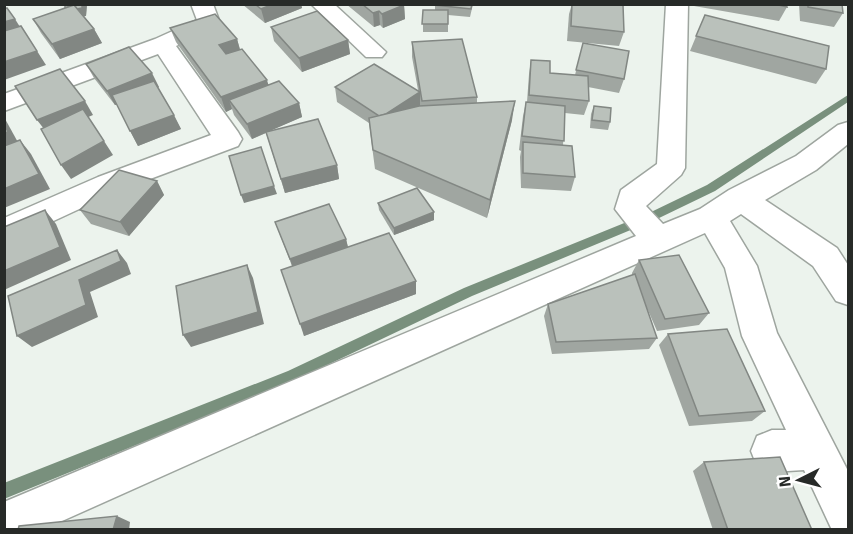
<svg xmlns="http://www.w3.org/2000/svg" width="853" height="534" font-family="Signika,sans-serif">
	<style>
		.lines { fill: none; stroke-linecap: round; stroke-linejoin: round }
		.stream { fill: #79907d; fill-rule: evenodd }
		.minor-casing { stroke: #9ea59f; stroke-width: 3 }
		.minor { fill: #fff; fill-rule: evenodd }
		.wall { fill: #a0a6a1 }
		.shaded-wall { fill: #828783 }
		.building { fill: #bac1bb; stroke: #828783; stroke-width: 1.5 }
	</style>
	<rect width="100%" height="100%" fill="#ecf3ed"/>
	<g class="lines">
		<polygon class="stream" points="848,95 848,102 715,191 657,219 472,296 298,379 4,499 4,483 288,371 464,288 649,213 707,185"/>
		<g class="minor-casing">
			<g id="minor">
				<polygon points="191,4 213,4 220,23 217,28 176,46 238,132 242,139 238,146 118,191 4,244 4,218 98,177 211,135 158,54 4,111 4,94 155,39 197,20"/>
				<polygon points="311,4 334,4 386,52 382,57 366,57"/>
				<polygon points="666,4 688,4 685,168 681,175 646,206 663,224 700,209 729,190 796,156 838,125 848,122 848,144 816,170 765,200 837,248 848,265 848,305 836,301 813,266 741,214 730,221 757,266 777,333 848,471 848,530 832,530 804,470 772,472 757,466 751,451 757,436 772,430 786,430 742,336 725,268 705,233 42,530 4,530 4,502 636,236 615,209 621,190 657,164"/>
			</g>
		</g>
		<use href="#minor" class="minor"/>
	</g>
	<g class="wall">
		<polygon points="65,4 87,4 86,16 84,16 94,29 102,43 60,59 41,33 33,19 65,8"/>
		<polygon points="242,4 301,4 302,8 265,23"/>
		<polygon points="346,4 403,4 404,5 405,19 383,28 380,25 374,27"/>
		<polygon points="435,4 473,4 470,17 448,15 448,32 423,32 423,10 435,10"/>
		<polygon points="572,4 623,5 624,32 619,46 567,41 569,14"/>
		<polygon points="694,4 786,4 787,7 779,21 694,6"/>
		<polygon points="799,4 842,4 843,13 834,27 800,21"/>
		<polygon points="705,15 826,69 816,84 690,51"/>
		<polygon points="271,27 348,40 350,54 302,72 274,41"/>
		<polygon points="170,28 237,39 240,49 269,85 299,103 302,117 271,130 337,165 339,179 285,193 266,133 252,139 234,115 232,109 226,112 176,42"/>
		<polygon points="412,42 477,97 477,103 512,120 487,218 375,169 369,123 337,102 335,87 418,90 412,57"/>
		<polygon points="583,43 624,79 619,93 588,87 589,101 584,115 565,113 563,145 575,177 571,191 521,188 520,157 521,151 519,150 523,116 526,102 527,102 529,74 531,60 550,73 575,75"/>
		<polygon points="86,64 159,87 158,87 181,129 138,146 117,105 115,105 94,78"/>
		<polygon points="594,106 610,122 608,130 590,128 591,114"/>
		<polygon points="157,181 164,195 129,236 91,224 80,210"/>
		<polygon points="378,203 434,212 434,220 394,235 379,210"/>
		<polygon points="275,222 346,239 348,247 416,294 304,336 292,266"/>
		<polygon points="639,260 709,313 699,325 657,331 647,308 657,338 649,349 552,354 544,316 548,304 632,275 632,273"/>
		<polygon points="668,334 765,411 752,421 689,426 659,345"/>
		<polygon points="704,462 812,530 713,530 693,471"/>
	</g>
	<g class="shaded-wall">
		<polygon points="82,4 87,4 86,16 69,19"/>
		<polygon points="273,4 301,4 302,8 265,23 261,9"/>
		<polygon points="404,5 405,19 383,28 382,14"/>
		<polygon points="379,11 380,25 374,27 373,13"/>
		<polygon points="15,19 20,27 4,32 4,22"/>
		<polygon points="94,29 102,43 60,59 52,44"/>
		<polygon points="237,39 241,54 224,60 219,45"/>
		<polygon points="348,40 350,54 302,72 299,58"/>
		<polygon points="37,51 46,65 4,80 4,62"/>
		<polygon points="152,73 159,87 115,105 107,91"/>
		<polygon points="267,80 271,94 229,100 232,109 226,112 221,97"/>
		<polygon points="420,92 420,106 381,117"/>
		<polygon points="85,101 93,115 48,134 37,120"/>
		<polygon points="515,101 512,120 487,218 490,200"/>
		<polygon points="299,103 302,117 252,139 247,124"/>
		<polygon points="174,115 181,129 138,146 130,131"/>
		<polygon points="4,117 20,146 4,152"/>
		<polygon points="20,140 31,154 50,189 4,208 4,189"/>
		<polygon points="104,141 113,155 71,179 61,165"/>
		<polygon points="337,165 339,179 285,193 281,179"/>
		<polygon points="157,181 164,195 129,236 120,222"/>
		<polygon points="274,186 277,194 244,203 241,195"/>
		<polygon points="45,210 56,224 71,260 4,290 4,271"/>
		<polygon points="434,212 434,220 394,235 394,228"/>
		<polygon points="346,239 349,252 294,272 290,259"/>
		<polygon points="117,250 127,263 131,274 90,292 98,317 32,347 17,336 79,280"/>
		<polygon points="247,265 253,278 264,324 191,347 183,335"/>
		<polygon points="416,281 416,294 304,336 300,324"/>
		<polygon points="117,516 130,522 129,530 113,530"/>
	</g>
	<g class="building">
		<polygon points="65,4 82,4 82,8 77,9 74,5 65,8"/>
		<polygon points="255,4 273,4 261,9"/>
		<polygon points="362,4 403,4 404,5 382,14 379,11 373,13"/>
		<polygon points="435,4 472,4 471,9 435,5"/>
		<polygon points="572,4 623,5 624,32 571,26"/>
		<polygon points="774,4 786,4 787,7"/>
		<polygon points="808,4 842,4 843,13 808,7"/>
		<polygon points="74,5 94,29 52,44 33,19"/>
		<polygon points="7,8 15,19 4,22 4,9"/>
		<polygon points="423,10 448,10 448,24 422,24"/>
		<polygon points="317,11 348,40 299,58 271,27"/>
		<polygon points="215,14 237,39 219,45 226,54 242,49 267,80 221,97 170,28"/>
		<polygon points="705,15 829,46 826,69 696,36"/>
		<polygon points="21,26 37,51 4,62 4,31"/>
		<polygon points="462,39 477,97 422,101 412,42"/>
		<polygon points="583,43 629,51 624,79 576,70"/>
		<polygon points="129,47 152,73 107,91 86,64"/>
		<polygon points="531,60 550,61 550,73 588,76 589,101 529,95"/>
		<polygon points="374,64 420,92 386,114 379,116 335,87"/>
		<polygon points="60,69 85,101 37,120 15,86"/>
		<polygon points="154,81 174,115 130,131 112,95"/>
		<polygon points="279,81 299,103 247,124 229,100"/>
		<polygon points="515,101 490,200 373,150 369,118 419,106"/>
		<polygon points="526,102 565,106 564,141 522,136"/>
		<polygon points="594,106 611,108 610,122 592,120"/>
		<polygon points="83,109 104,141 61,165 41,129"/>
		<polygon points="318,119 337,165 281,179 266,132"/>
		<polygon points="4,124 8,132 4,133"/>
		<polygon points="20,140 39,174 4,189 4,146"/>
		<polygon points="523,142 572,146 575,177 523,173"/>
		<polygon points="261,147 274,186 241,195 229,156"/>
		<polygon points="119,170 157,181 120,222 80,210"/>
		<polygon points="417,188 434,212 394,228 378,203"/>
		<polygon points="329,204 346,239 290,259 275,222"/>
		<polygon points="45,210 60,247 4,271 4,227"/>
		<polygon points="389,233 416,281 300,324 281,270"/>
		<polygon points="117,250 121,261 79,280 86,305 17,336 8,296"/>
		<polygon points="679,255 709,313 665,319 639,260"/>
		<polygon points="247,265 258,312 183,335 176,286"/>
		<polygon points="635,274 657,338 556,342 548,304"/>
		<polygon points="727,329 765,411 699,416 668,334"/>
		<polygon points="780,457 812,530 728,530 704,462"/>
		<polygon points="117,516 113,530 18,530 19,526"/>
	</g>
	<rect width="853" height="534" fill="none" stroke="#272a28" stroke-width="12"/>
	<g transform="translate(799 480) rotate(264)" stroke="#ffffff" stroke-width="4.5" paint-order="stroke">
	<path d="M0-4.5L10 22L0 15L-10 22Z" fill="#272a28"/>
	<text y="-9" font-size="16" font-weight="bold" text-anchor="middle" fill="#272a28">N</text>
	</g>
</svg>
